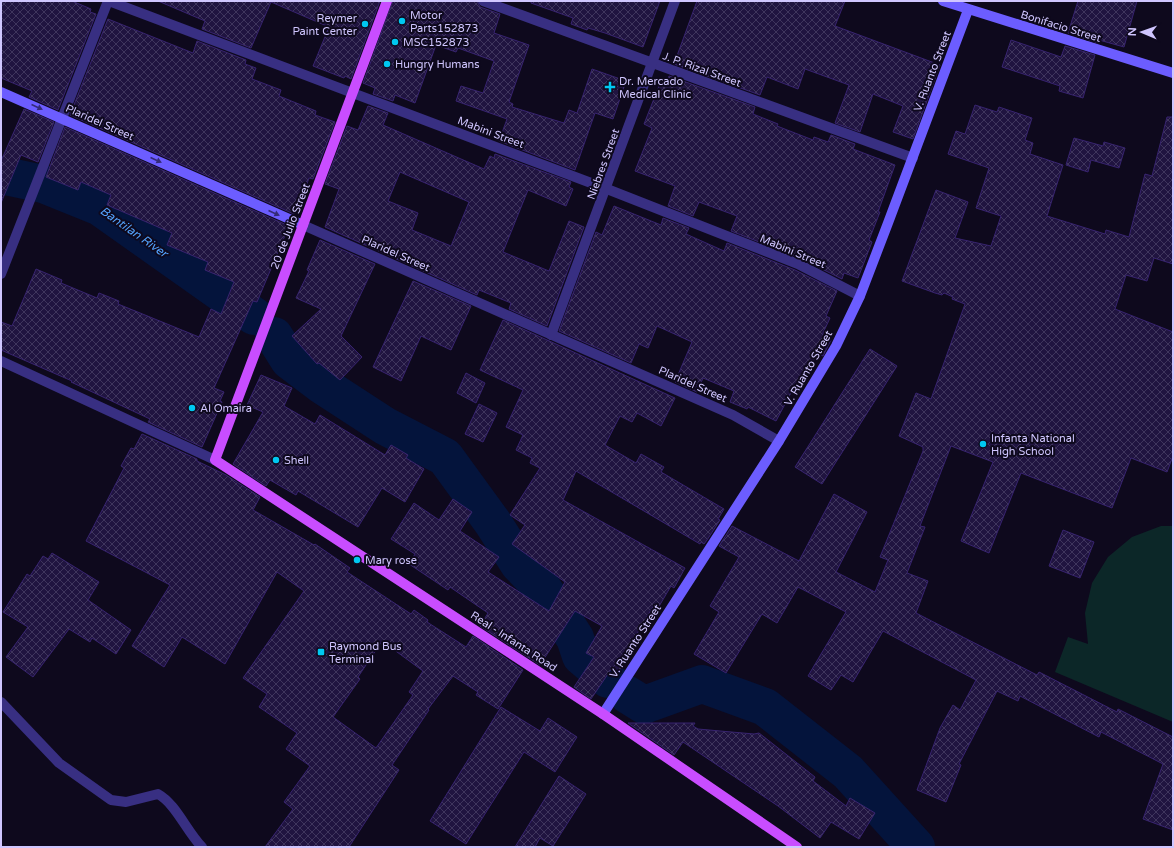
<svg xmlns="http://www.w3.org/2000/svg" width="1174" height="848" font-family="'Varela Round',sans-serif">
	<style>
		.pitch { fill: #0c2728 }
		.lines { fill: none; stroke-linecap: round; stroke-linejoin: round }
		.river { stroke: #04143c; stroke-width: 38 }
		.building { fill: url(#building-cross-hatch); stroke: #37236f; fill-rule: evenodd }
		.street { stroke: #382f82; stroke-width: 10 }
		.secondary { stroke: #6c5dff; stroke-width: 10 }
		.primary { stroke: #c94dff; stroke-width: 10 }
		.oneway { fill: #342b77 }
		.poi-dot { fill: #00c8f1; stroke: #0e091d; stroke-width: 1.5 }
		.labels { text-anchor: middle; stroke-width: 4; stroke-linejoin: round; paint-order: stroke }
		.poi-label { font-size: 11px; fill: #d0c6ff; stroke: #0e091d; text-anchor: start }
		.street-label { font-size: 11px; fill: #d0c6ff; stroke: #0e091d }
		.water-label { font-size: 12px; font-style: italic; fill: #54a4ff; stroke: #0e091d }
	</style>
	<defs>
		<pattern id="building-cross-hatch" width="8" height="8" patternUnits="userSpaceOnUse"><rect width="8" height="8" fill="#201440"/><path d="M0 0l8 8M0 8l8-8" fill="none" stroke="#3f355d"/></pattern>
	</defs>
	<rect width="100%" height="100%" fill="#0e091d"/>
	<polygon class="pitch" points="1161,526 1173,526 1173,722 1055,672 1068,637 1088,644 1085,613 1092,583 1108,557 1132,537"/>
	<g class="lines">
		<g class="river">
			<polyline points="1,175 43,184 100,207 254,316"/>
			<polyline points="274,336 289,360 322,385 385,426 445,457 493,523 519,564 543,589 575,638 581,656 608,679"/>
			<polyline points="628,695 644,705 702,684 765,707 848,772 916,847"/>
		</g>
	</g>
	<g class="building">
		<polygon points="1,1 72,1 91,9 90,12 96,14 58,110 29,97 32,91 1,78"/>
		<polygon points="158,1 380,1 351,79 345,76 344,78 313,66 329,27 271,2 251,48 202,29 205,21"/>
		<polygon points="393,1 477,1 480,7 500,14 494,33 529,45 509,102 513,104 512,107 564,123 569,110 577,113 592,69 626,81 613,119 595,113 575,170 499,141 507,119 456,101 461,86 483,93 494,61 458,48 456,52 436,45 415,103 395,95 393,101 373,94 375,88 363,83"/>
		<polygon points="531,1 660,1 643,47 605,33 588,28 587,30 571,24 573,18 531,3"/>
		<polygon points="697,1 845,1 835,26 940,65 913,139 893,132 903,106 873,94 860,132 835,123 849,85 805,69 798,89 767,77 760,95 674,64"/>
		<polygon points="1078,1 1137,1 1124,47 1099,40 1098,43 1068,33"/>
		<polygon points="108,19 193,53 197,41 246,60 245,64 256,68 252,79 281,90 279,96 316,111 315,115 335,122 313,179 309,178 300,203 298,203 294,214 70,115"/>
		<polygon points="1011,40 1061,57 1065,46 1095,55 1083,98 1059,91 1060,86 1002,67"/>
		<polygon points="669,76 755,107 753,114 778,124 777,126 813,140 814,137 828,142 831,135 855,144 853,149 895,165 878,212 880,212 869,240 872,242 858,278 844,273 842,279 800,258 731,231 737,216 699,202 693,216 668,206 675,186 635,171 652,128 644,124 661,81 667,83"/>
		<polygon points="975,105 997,112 999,107 1032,118 1025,140 1033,143 1030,154 1063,165 1047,216 1105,234 1106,230 1129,237 1145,174 1152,176 1167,117 1173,117 1173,264 1154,258 1147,281 1126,275 1115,309 1173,332 1173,456 1167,472 1131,458 1112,508 1021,473 989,553 961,541 993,462 951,446 920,526 925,527 907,573 928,581 916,613 1037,675 1039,672 1117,712 1118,709 1173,737 1173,830 1143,819 1163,764 1101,732 1099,737 1020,696 1018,701 997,691 959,764 961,765 946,802 917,790 940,728 953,705 960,710 976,680 883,631 853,682 841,675 831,690 808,676 846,612 798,587 777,623 762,614 726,673 694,654 719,612 710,606 739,557 719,546 732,526 799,561 834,494 867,512 836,572 875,592 888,560 880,557 923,451 923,447 899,436 916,393 931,399 965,304 952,299 953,297 944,293 942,295 935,293 902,281 936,190 968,202 955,238 991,246 1001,216 976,208 989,168 948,154 956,131 965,134"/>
		<path d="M 368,106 L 388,113 L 383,125 L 484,169 L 490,156 L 494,158 L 495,154 L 571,182 L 569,187 L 573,189 L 566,206 L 528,190 L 503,252 L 549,271 L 569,221 L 584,227 L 547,326 L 509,309 L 511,303 L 479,290 L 477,295 L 325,227 L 339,189 L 325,184 L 347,126 L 358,130 ZM 400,172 L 469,202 L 451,246 L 412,230 L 418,213 L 388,201 Z"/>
		<polygon points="24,109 54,122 38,162 21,155 1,203 1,161"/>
		<polygon points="65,127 289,226 257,302 253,301 214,388 224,392 220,401 222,402 202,447 148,422 150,419 71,382 72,381 1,350 1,322 12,326 36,269 62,280 61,283 97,298 99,293 119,301 118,304 199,337 211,309 221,314 234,282 205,270 208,262 167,245 172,233 107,205 111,195 81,182 78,190 46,177"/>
		<polygon points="1074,138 1103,146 1104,142 1125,148 1119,168 1091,160 1088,172 1066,165"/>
		<polygon points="614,206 661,225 663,218 689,228 686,234 724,251 727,243 795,270 837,291 826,316 830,318 823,333 823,337 831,340 823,356 817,353 800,392 793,389 776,421 748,407 747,409 730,402 734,391 703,378 697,392 675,382 692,342 657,326 648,348 639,344 631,363 559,331 596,232 602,235"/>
		<polygon points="320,240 375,264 341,336 362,357 340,380 319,363 317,364 292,336 321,309 296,298 309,271 307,270"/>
		<polygon points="413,281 471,306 451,350 421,336 401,381 373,367"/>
		<polygon points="503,320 675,398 661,426 637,413 632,422 620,416 605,445 636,463 641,454 664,467 661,472 724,509 718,519 720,520 707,540 704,544 701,542 700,544 576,471 563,500 685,568 674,588 671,586 658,608 654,605 631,644 635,646 619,672 612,668 591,699 574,687 594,657 586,653 602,626 575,611 540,665 480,626 488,613 450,587 448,590 409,564 415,554 391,539 414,503 439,520 453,499 472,512 460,531 499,557 488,572 549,611 565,582 512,544 525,525 510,515 540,468 530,463 532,458 516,450 523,435 506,427 523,390 480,370"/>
		<polygon points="870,349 897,366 822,484 795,467"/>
		<polygon points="466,373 485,383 476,403 457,393"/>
		<polygon points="261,375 292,388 284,406 315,424 320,415 385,455 391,445 408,455 406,458 424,469 405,502 382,488 358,527 298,491 296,495 270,480 266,486 233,464 263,412 247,405"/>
		<polygon points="479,404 497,413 483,442 465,434"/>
		<path d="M 142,434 L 197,459 L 197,461 L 226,475 L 260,497 L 253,510 L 314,545 L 315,544 L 350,568 L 347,572 L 411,614 L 414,610 L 428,620 L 427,622 L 466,647 L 473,636 L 523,670 L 498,709 L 476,695 L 478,692 L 453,676 L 428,709 L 429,710 L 392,765 L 399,770 L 349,847 L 265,847 L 293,809 L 284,802 L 310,766 L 286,749 L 297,733 L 259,707 L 267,694 L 243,678 L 304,591 L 277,572 L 225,664 L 182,637 L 164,667 L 132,646 L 170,585 L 86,541 L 124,468 L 121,466 L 131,448 L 134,449 ZM 382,641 L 423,671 L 409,692 L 413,695 L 376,748 L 333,717 L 360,679 L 358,677 Z"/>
		<polygon points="1063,530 1094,542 1080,578 1049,566"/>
		<polygon points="52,553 99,582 88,600 131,630 116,654 92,638 90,642 69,629 33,677 6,657 28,627 3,612 27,574 30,576 43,556 48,559"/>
		<polygon points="501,707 540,731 548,718 577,737 555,772 524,752 466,844 430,821"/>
		<polygon points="628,723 695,723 693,726 698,729 754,734 759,733 815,777 813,781 846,806 850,798 875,813 859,839 831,822 820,838 778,806 683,742 674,755"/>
		<polygon points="559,776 586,794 553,846 540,838 535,847 515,847"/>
	</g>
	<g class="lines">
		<g class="street">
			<polyline points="109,1 607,189 798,264 860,296"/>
			<polyline points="483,1 913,158"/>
			<polyline points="303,225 733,415 779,441"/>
			<polyline points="1,274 108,1"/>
			<polyline points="551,335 675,1"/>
			<polyline points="1,361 215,460"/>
			<path d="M 1,702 L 59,763 L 111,800 L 126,802 L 158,794 C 176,804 187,832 202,847"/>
		</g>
		<g class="secondary">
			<polyline points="943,1 1173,73"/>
			<polyline points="1,92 303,225"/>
			<polyline points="603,714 779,441 836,346 860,296 888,223 968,10"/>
		</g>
		<polyline class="primary" points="387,1 215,460 603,714 797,847"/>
	</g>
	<defs><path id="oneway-solid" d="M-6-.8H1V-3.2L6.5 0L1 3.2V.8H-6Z"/></defs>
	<g class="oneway">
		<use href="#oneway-solid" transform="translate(37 107) rotate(24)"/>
		<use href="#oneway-solid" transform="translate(156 160) rotate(24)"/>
		<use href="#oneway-solid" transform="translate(274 213) rotate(24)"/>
	</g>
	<g class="poi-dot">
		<circle cx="402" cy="21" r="4"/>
		<circle cx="365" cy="24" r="4"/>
		<circle cx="395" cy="42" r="4"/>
		<circle cx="387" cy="64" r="4"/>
		<path d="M608 81h4v4h4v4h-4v4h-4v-4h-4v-4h4z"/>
		<circle cx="192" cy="408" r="4"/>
		<circle cx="983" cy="444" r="4"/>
		<circle cx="276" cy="460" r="4"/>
		<circle cx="357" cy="560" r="4"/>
		<rect x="317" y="648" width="8" height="8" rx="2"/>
	</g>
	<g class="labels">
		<g class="poi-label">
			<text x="410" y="19">Motor<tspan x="410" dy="13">Parts152873</tspan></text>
			<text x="357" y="22" text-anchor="end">Reymer<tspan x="357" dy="13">Paint Center</tspan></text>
			<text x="403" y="46">MSC152873</text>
			<text x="395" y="68">Hungry Humans</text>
			<text x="619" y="85">Dr. Mercado<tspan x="619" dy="13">Medical Clinic</tspan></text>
			<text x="200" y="412">Al Omaira</text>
			<text x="991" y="442">Infanta National<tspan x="991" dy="13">High School</tspan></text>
			<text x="284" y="464">Shell</text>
			<text x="365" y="564">Mary rose</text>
			<text x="329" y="650">Raymond Bus<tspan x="329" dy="13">Terminal</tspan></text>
		</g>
		<g class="street-label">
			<text transform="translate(1061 26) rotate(17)" y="4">Bonifacio Street</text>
			<text transform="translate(702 69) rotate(20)" y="4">J. P. Rizal Street</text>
			<text transform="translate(932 71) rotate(-69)" y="4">V. Ruanto Street</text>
			<text transform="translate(100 122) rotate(24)" y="4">Plaridel Street</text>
			<text transform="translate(491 132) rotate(21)" y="4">Mabini Street</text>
			<text transform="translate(603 164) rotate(-70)" y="4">Niebres Street</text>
			<text transform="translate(290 226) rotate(-69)" y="4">20 de Julio Street</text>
			<text transform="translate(793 251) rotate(23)" y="4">Mabini Street</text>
			<text transform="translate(396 253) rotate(24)" y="4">Plaridel Street</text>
			<text transform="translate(808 368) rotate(-60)" y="4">V. Ruanto Street</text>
			<text transform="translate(693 384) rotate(24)" y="4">Plaridel Street</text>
			<text transform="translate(514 641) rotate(33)" y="4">Real - Infanta Road</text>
			<text transform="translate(635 641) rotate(-57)" y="4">V. Ruanto Street</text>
		</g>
		<g class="water-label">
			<text transform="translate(134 232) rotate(35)" y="4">Bantilan River</text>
		</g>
	</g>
	<rect width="1174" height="848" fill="none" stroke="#d0c6ff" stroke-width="4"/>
	<g transform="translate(1142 32) rotate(272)" stroke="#0e091d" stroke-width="3" paint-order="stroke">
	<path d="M0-3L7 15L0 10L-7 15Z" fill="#d0c6ff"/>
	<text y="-6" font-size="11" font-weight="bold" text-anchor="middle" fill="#d0c6ff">N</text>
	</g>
</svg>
